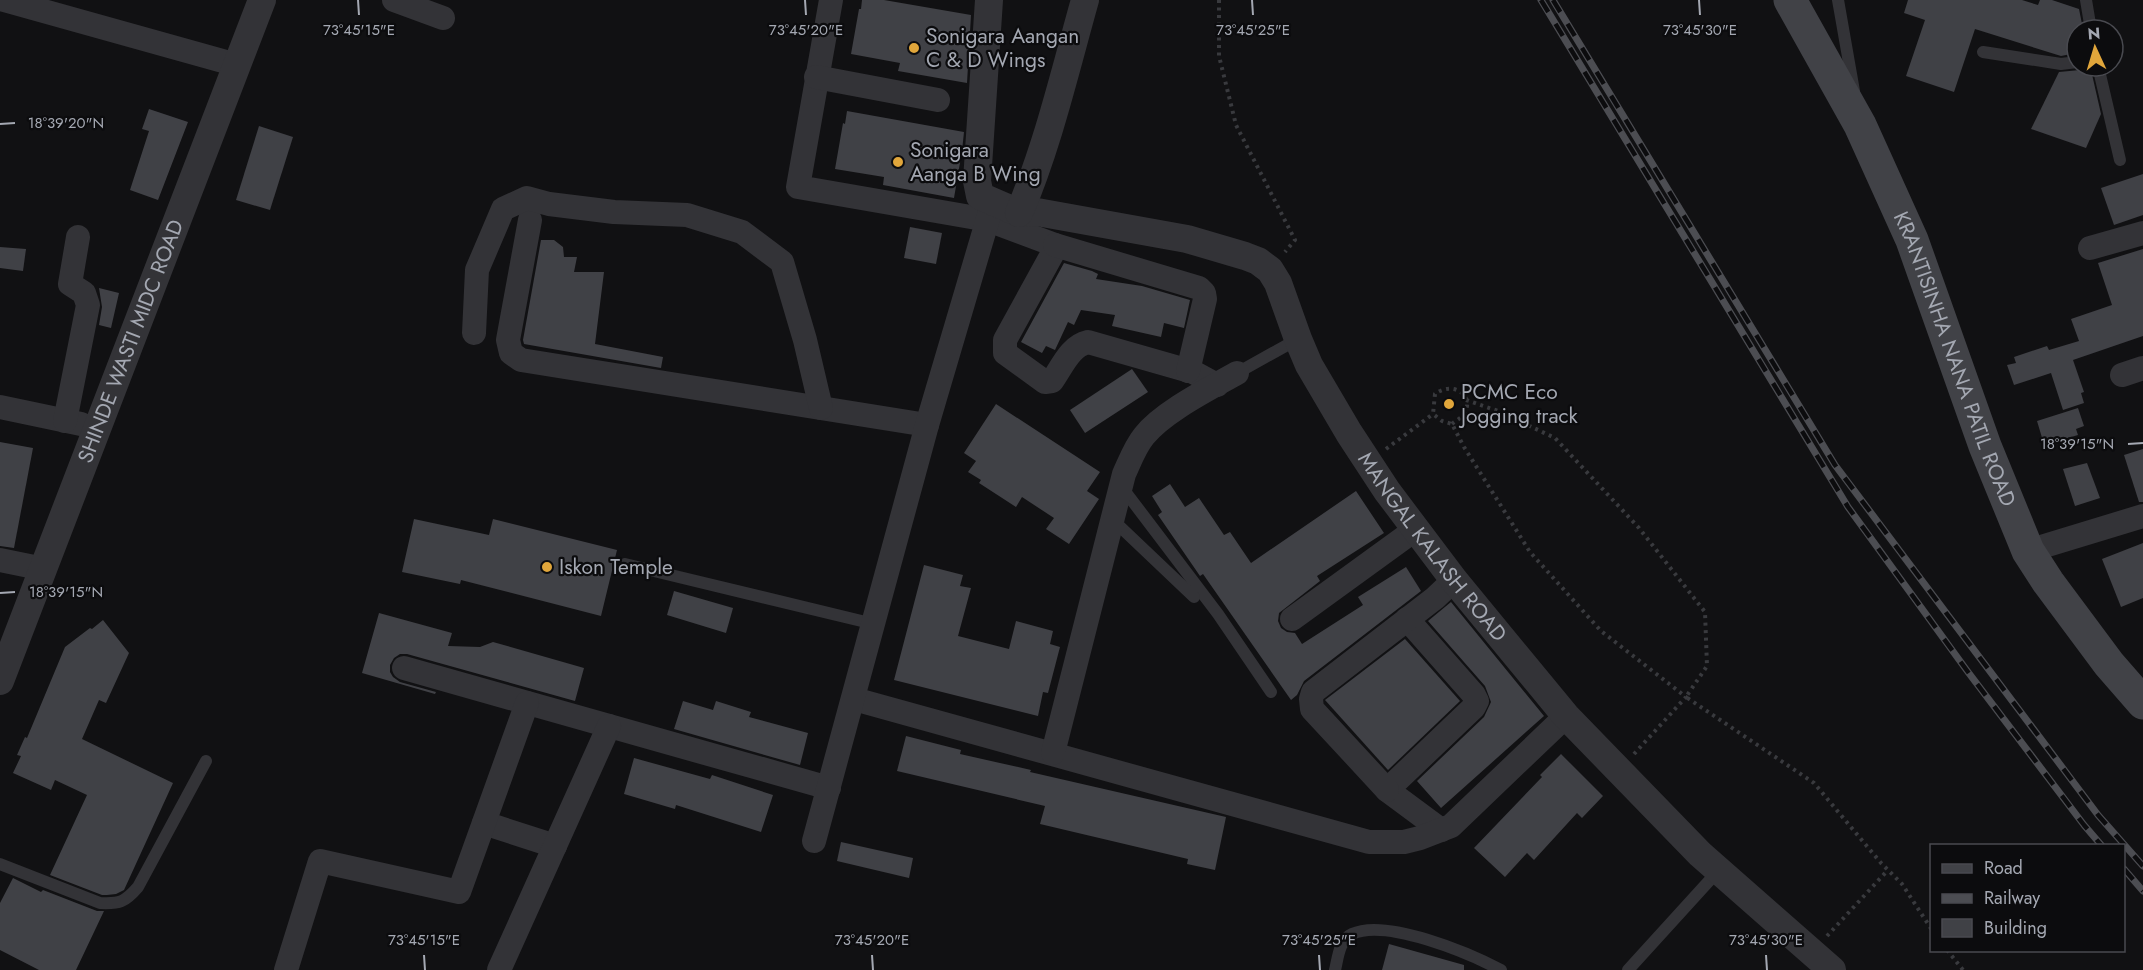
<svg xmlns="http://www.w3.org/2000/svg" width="2143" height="970" font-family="Jost,sans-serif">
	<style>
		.building { fill: #404146 }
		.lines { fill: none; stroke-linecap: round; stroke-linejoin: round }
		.path { stroke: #393a3e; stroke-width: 4; stroke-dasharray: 3 4.5; stroke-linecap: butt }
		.service { stroke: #333337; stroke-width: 12 }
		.minor { stroke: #333337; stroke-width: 24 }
		.tertiary { stroke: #333337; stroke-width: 28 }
		.secondary { stroke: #414247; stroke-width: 33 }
		.rail-casing { stroke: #4c4d52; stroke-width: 7 }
		.rail { stroke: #0c0c0e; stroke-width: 4.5; stroke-dasharray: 14; stroke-linecap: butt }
		.ticks { fill: none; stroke: #a4a8b2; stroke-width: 2 }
		.poi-dot { fill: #e1a63b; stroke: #0c0c0e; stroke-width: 2 }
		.labels { text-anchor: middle; stroke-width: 4.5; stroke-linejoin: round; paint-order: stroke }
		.poi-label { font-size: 21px; fill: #a4a8b2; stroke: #0c0c0e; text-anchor: start }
		.street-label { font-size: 21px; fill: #a4a8b2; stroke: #0c0c0e }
		.ticks-label { font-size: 15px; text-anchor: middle; fill: #a4a8b2; stroke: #0c0c0e; stroke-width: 4.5; stroke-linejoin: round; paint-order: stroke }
	</style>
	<rect width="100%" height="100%" fill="#111113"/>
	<g class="building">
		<polygon points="862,0 884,0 971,15 967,83 898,71 900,63 851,54 859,9 861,9"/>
		<polygon points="1908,0 2022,0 2038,5 2040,0 2052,0 2079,9 2082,24 2079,30 2077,30 2077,37 2071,54 2061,56 1975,29 1954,92 1906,76 1925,20 1904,13"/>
		<polygon points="2080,70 2091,70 2101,114 2086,148 2031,129 2059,72"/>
		<polygon points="149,109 188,122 158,200 130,190 149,131 142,129"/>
		<polygon points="847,111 964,132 962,151 954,198 883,185 884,177 835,169 843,123 845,124"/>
		<polygon points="259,126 293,137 270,210 236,200"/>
		<polygon points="2143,174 2143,215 2114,225 2101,188"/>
		<polygon points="910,227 942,233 936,264 904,258"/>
		<polygon points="541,240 554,240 563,247 564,257 577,257 574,272 604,272 595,344 663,357 661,368 524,344 523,340"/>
		<polygon points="0,247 26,249 23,271 0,268"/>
		<polygon points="2143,249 2143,336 2073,360 2084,392 2081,393 2084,403 2063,410 2051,373 2014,385 2007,365 2016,363 2014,357 2047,346 2049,350 2079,341 2071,319 2112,305 2098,263"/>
		<polygon points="1064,263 1092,271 1098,274 1096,279 1142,286 1190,300 1184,328 1164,323 1161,337 1112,326 1115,315 1081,310 1074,325 1068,322 1055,350 1046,346 1042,353 1021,342"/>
		<polygon points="99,288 119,293 111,328 99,325 102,307"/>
		<polygon points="1132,369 1148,392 1085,433 1070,410"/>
		<polygon points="996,404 1100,472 1087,491 1099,499 1069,544 1046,529 1054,518 1022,497 1016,507 979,483 981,480 968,472 976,461 964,453"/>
		<polygon points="2078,408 2084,426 2076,429 2078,435 2054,442 2053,437 2043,441 2037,421"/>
		<polygon points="0,442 33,448 14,548 0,546"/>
		<polygon points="2143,449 2143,502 2139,502 2124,455"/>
		<polygon points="2087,463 2100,498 2075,506 2063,469"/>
		<polygon points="1170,484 1185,507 1199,498 1224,535 1230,532 1251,563 1356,491 1384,533 1317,576 1320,581 1279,613 1278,621 1281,628 1287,632 1295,633 1302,644 1363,605 1358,597 1406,567 1421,591 1304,681 1297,695 1291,700 1203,574 1200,576 1158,515 1162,512 1152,496"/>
		<polygon points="414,519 489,535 493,519 617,550 601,616 461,580 460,584 402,572"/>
		<polygon points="2143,543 2143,598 2121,607 2102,559"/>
		<polygon points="924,565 963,575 960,586 971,588 958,636 1009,649 1016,621 1053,631 1050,644 1060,647 1048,693 1043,692 1038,716 894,680"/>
		<polygon points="674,591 733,608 726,633 667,615"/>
		<polygon points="1451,602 1544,716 1441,808 1417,781 1484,717 1491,702 1485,686 1428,621"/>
		<polygon points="379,613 452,633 448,646 480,647 493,642 584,668 575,701 407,654 400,654 394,658 390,665 390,672 393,677 400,682 436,692 435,694 362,673"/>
		<polygon points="103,620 129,653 106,703 99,700 82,739 173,783 124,890 116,894 107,895 102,895 50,875 87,795 55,780 51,790 13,773 21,756 17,755 25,737 27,738 65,647 90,628 92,629"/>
		<polygon points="1405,639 1460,701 1388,770 1325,700"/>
		<polygon points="683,701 713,710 716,701 751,712 749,717 808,733 800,765 674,729"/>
		<polygon points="906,736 961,750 960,754 1031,770 1030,772 1226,817 1215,870 1187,864 1188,859 1040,824 1045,806 897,771"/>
		<polygon points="1561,754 1603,796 1582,818 1577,813 1534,860 1527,853 1505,877 1474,848 1542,777 1540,775"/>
		<polygon points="634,758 710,779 712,775 773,795 761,832 676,805 675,809 624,794"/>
		<polygon points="841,842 913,858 909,878 837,861"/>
		<polygon points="13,878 41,892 43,890 97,911 104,911 76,970 39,970 0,950 0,903"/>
		<polygon points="1389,944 1464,965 1464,970 1382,970"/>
	</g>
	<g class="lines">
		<g class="path">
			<polyline points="1219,0 1219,56 1236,125 1295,240 1285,252"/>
			<polyline points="1466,400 1498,411 1555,438 1639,528 1705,612 1707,666 1686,697 1814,783 1881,863 1902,884 1932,930"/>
			<path d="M 1452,424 C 1455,421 1460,419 1463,415 C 1476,399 1456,379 1435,394 L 1433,414 L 1442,421 L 1452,424 L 1464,447 L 1530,552 L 1601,631 L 1686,697 L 1634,754"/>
			<polyline points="1386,449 1433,414"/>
			<polyline points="1827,936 1888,870"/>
			<polyline points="1947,950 1963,970"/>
		</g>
		<g class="service">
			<polyline points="1838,0 1854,91"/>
			<polyline points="2086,0 2091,30"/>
			<polyline points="1983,52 2061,64 2077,62"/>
			<polyline points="2098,66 2120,160"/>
			<polyline points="1237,373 1298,339"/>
			<polyline points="1121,486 1218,614 1271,692"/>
			<polyline points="1113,520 1194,597"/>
			<polyline points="625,564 874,624"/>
			<path d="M 0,864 L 100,903 C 120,904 125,902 138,887 L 206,761"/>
			<path d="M 1335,970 C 1338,958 1339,940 1352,934 C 1386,918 1469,953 1501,970"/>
			<polyline points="1628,970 1719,870"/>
		</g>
		<g class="minor">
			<polyline points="4,0 237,65"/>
			<polyline points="394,0 443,18"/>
			<path d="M 831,0 L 798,187 L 988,220 L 1055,245 L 1055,249 L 1005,340 L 1005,353 L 1045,382 L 1052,381 C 1062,367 1070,346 1088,342 L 1193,372 L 1217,385"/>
			<polyline points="816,77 938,100"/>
			<polyline points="530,220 508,340 511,353 521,360 927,425"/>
			<polyline points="1055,245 1199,288 1204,293 1205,299 1188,371"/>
			<polyline points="2090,248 2143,233"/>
			<polyline points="474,333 477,270 503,209 527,198 549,204 614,212 687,215 742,232 782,262 805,340 821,408"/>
			<polyline points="2122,375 2143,368"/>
			<polyline points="0,407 81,424"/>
			<polyline points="65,421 88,305 84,293 70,284 78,237"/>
			<polyline points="2028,551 2143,516"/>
			<polyline points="0,560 44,569"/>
			<polyline points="1292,619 1416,529"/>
			<polyline points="1407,619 1474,695 1477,701 1474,707 1387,790 1441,830"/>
			<polyline points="404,668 829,788"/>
			<polyline points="854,699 1369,842 1404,842 1420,838 1451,826 1566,716"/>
			<path d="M 1053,753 L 1124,474 C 1130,461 1135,447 1144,436 C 1163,412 1209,389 1237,373"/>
			<polyline points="1387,790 1312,709 1311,699 1313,692 1435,598 1454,580"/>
			<polyline points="484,823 555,846"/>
			<polyline points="814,841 927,425 992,205"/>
			<polyline points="286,970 320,861 459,892 527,703"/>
			<polyline points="499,970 609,726"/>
		</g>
		<g class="tertiary">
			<path id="s1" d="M 989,0 L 977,181 L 980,196 L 1019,213 L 1037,212 L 1187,239 L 1245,256 L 1258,261 L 1270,270 L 1278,283 L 1298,339 L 1309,365 L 1349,433 L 1387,491 L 1454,580 L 1566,716 L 1700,854 L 1832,970"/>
			<path d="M 1019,213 C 1048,145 1065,71 1085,0"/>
			<path id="s2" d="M 0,681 L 262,0"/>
		</g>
		<path class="secondary" id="s3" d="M 1790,0 L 1860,125 L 1912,240 L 1985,446 L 2028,551 L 2048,582 L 2109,664 L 2143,703"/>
		<g class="rail-casing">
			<g id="rail">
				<polyline points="1541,0 1848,507 1968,672 2084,825 2102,846"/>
				<polyline points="1553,0 1835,465 2098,815 2143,866"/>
				<polyline points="2124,869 2143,891"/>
			</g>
		</g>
		<use href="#rail" class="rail"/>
	</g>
	<path class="ticks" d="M 358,0 L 359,15M 805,0 L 806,15M 1252,0 L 1253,15M 1699,0 L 1700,15M 0,124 L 15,123M 2128,444 L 2143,443M 0,593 L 15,592M 424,955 L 425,970M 872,955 L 873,970M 1319,955 L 1320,970M 1766,955 L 1767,970"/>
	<g class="poi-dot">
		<circle cx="914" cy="48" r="6"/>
		<circle cx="898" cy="162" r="6"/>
		<circle cx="1449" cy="404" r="6"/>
		<circle cx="547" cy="567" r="6"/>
	</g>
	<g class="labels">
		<g class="poi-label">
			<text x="926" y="43">Sonigara Aangan<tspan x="926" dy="24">C &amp; D Wings</tspan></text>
			<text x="910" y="157">Sonigara<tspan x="910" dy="24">Aanga B Wing</tspan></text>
			<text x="1461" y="399">PCMC Eco<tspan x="1461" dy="24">Jogging track</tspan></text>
			<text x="559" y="574">Iskon Temple</text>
		</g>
		<g class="street-label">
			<text dy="7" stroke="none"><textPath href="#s2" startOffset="364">SHINDE WASTI MIDC ROAD</textPath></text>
			<text dy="7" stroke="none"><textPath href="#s3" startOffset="396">KRANTISINHA NANA PATIL ROAD</textPath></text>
			<text dy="7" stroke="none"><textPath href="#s1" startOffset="822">MANGAL KALASH ROAD</textPath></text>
		</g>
	</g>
	<g class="ticks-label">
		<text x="359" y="35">73°45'15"E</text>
		<text x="806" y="35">73°45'20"E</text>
		<text x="1253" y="35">73°45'25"E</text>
		<text x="1700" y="35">73°45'30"E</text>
		<text x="66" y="128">18°39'20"N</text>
		<text x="2077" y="449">18°39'15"N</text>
		<text x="66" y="597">18°39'15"N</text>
		<text x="424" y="945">73°45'15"E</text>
		<text x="872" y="945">73°45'20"E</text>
		<text x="1319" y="945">73°45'25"E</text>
		<text x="1766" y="945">73°45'30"E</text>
	</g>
	<rect x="1930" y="844" width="195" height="108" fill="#0c0c0e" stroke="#494a50" stroke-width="1.5"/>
	<rect x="1942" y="864" width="30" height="9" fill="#414247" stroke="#494a50" stroke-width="1.5"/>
	<text x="1984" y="874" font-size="18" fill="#a4a8b2">Road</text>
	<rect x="1942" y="894" width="30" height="9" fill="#4c4d52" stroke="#494a50" stroke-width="1.5"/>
	<text x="1984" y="904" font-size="18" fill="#a4a8b2">Railway</text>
	<rect x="1942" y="919" width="30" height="18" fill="#404146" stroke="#494a50" stroke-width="1.5"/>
	<text x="1984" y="934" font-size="18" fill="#a4a8b2">Building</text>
	<g transform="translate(2095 48) rotate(356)"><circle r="28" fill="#0c0c0e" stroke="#494a50" stroke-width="1.5"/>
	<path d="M0-4.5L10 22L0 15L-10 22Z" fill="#e1a63b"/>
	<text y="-9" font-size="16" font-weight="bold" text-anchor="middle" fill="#a4a8b2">N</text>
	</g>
</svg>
